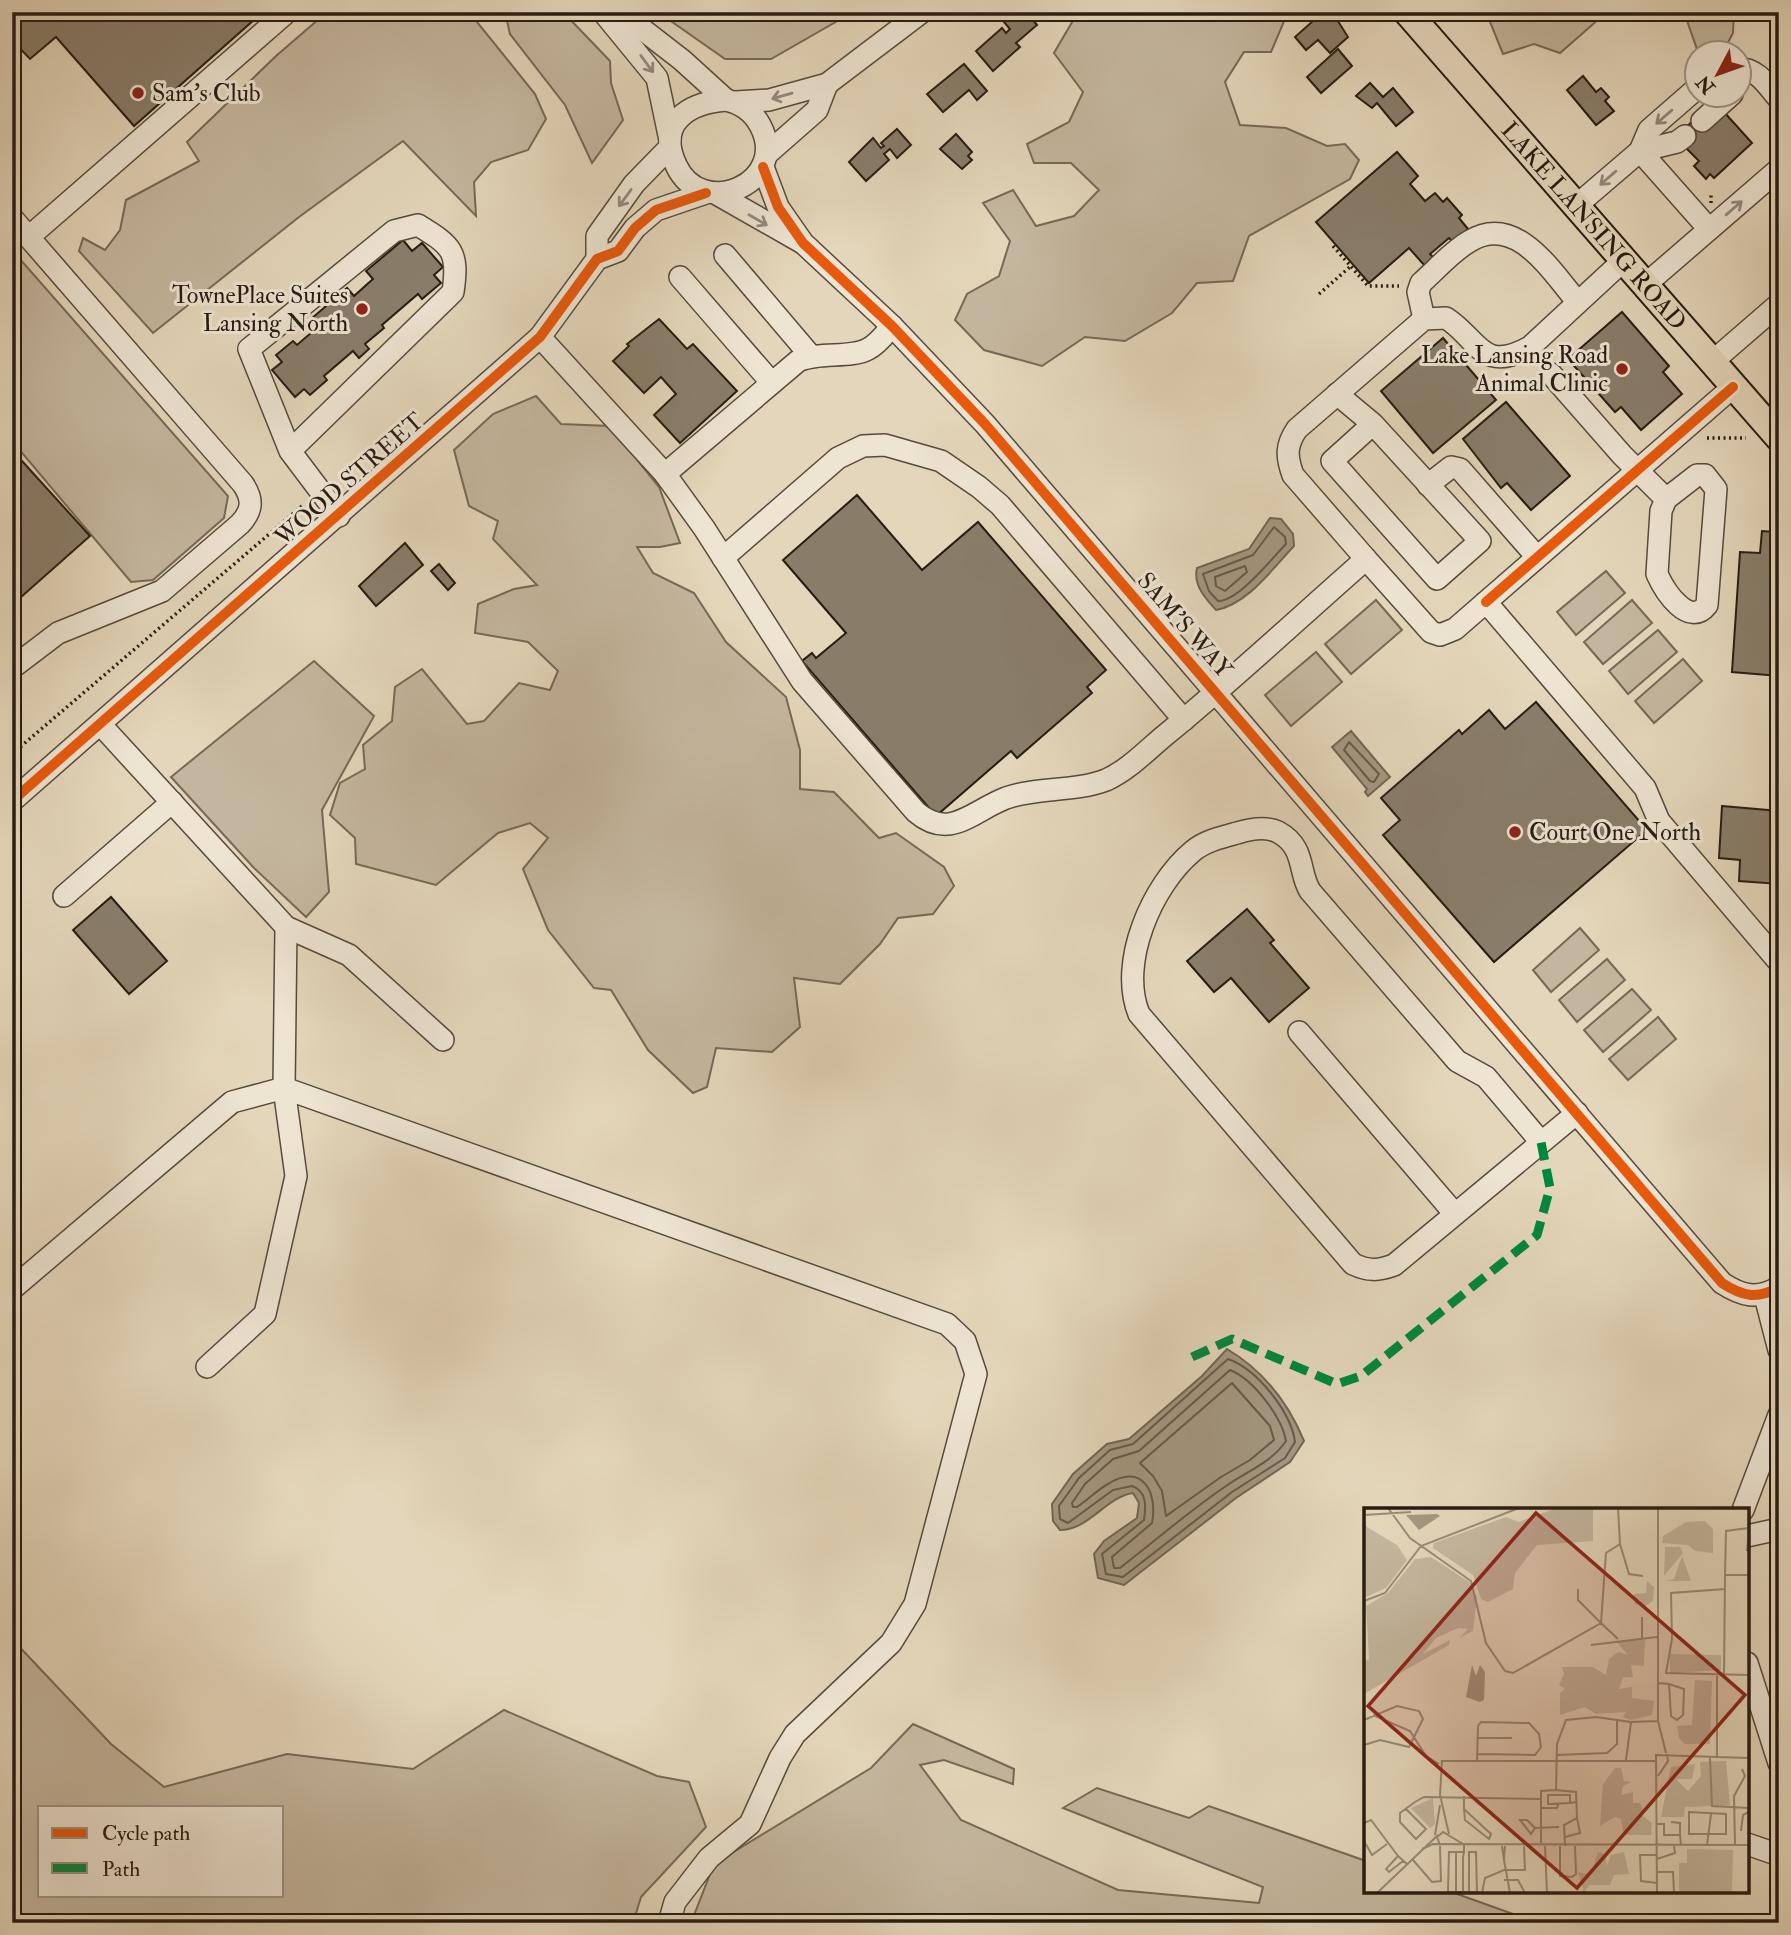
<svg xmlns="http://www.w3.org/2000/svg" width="1791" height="1935" font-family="'IM FELL Double Pica',serif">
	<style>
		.green { fill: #c4b69e; stroke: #766958; stroke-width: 2; fill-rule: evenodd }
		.water { fill: #a49781; stroke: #726655; stroke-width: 2 }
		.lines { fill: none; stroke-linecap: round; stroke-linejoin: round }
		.shore { stroke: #665a4a; stroke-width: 2 }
		.building { fill: #897d6a; stroke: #271c13; stroke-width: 2 }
		.minor-casing { stroke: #564a3d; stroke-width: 24 }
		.major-casing { stroke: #271c13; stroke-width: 30 }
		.path { stroke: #271c13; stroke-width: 3.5; stroke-dasharray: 2 3.5; stroke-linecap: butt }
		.minor { stroke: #ede4d2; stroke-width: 21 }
		.major { stroke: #e4d6ba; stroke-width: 26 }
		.quiet { stroke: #00873e; stroke-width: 9; stroke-dasharray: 18 9; stroke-linecap: butt }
		.cycleway-casing { stroke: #ede4d2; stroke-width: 15 }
		.cycleway { stroke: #e8590c; stroke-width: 10 }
		.oneway { stroke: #948a7c }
		.poi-dot { fill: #8f2418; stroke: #ede4d2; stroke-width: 2.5 }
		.labels { text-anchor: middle; stroke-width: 6; stroke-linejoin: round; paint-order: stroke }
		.poi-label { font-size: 24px; fill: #271c13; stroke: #ede4d2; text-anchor: start }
		.street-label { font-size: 24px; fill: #271c13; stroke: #ede4d2 }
		.inset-road { fill: none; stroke: #988c77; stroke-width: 2 }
		.view { fill: #8f2418; fill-opacity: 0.15; stroke: #8f2418; stroke-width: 3.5 }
		.inset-edge { fill: none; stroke: #271c13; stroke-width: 3.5 }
	</style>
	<rect width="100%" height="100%" fill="#e4d6ba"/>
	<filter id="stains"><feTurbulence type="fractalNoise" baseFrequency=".00286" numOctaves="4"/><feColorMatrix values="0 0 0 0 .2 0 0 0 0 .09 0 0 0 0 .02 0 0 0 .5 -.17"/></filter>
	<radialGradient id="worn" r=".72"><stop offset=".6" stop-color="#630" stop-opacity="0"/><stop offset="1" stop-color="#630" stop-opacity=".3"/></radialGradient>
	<g class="green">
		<polygon points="327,12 469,12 535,94 546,119 528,150 491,162 474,182 476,216 403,141 299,217 153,333 79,251 83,238 105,250 120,230 126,200 199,161 187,142 276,56"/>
		<polygon points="505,12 563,12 610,61 611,83 623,120 592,163 565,105 510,34"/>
		<polygon points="658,12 853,12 771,59 725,59"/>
		<polygon points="1078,12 1288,12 1271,52 1244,52 1225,82 1240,125 1286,128 1327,146 1345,144 1359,160 1350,179 1249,236 1233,281 1197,283 1172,313 1125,341 1085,337 1042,366 984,350 955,320 967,294 999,276 1010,241 983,203 1013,190 1036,226 1074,216 1099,190 1071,163 1034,163 1027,144 1069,122 1083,92 1054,53"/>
		<polygon points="1486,12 1612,12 1600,18 1560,53 1534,44 1503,54"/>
		<polygon points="1684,12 1734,12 1733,33 1723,52 1698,52"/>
		<polygon points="12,250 228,496 224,518 153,580 131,582 12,441"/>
		<polygon points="536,396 561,424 610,426 659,487 680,543 660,547 637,547 653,573 694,593 726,642 786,697 800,750 800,789 834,792 879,838 896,833 944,867 954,886 933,914 898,918 880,944 840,984 794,978 800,1027 772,1052 716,1048 707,1087 693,1093 648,1050 611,990 594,988 548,930 523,869 548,838 530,823 498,833 436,885 356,864 355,838 330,815 340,783 365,769 363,745 392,721 395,687 422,669 467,724 484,721 519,683 550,690 558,671 528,642 475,633 478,604 514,589 537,585 493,539 498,521 469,506 454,450 493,414"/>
		<polygon points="1606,571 1625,593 1576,635 1557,612"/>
		<polygon points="1376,600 1402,630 1351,674 1325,644"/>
		<polygon points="1632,600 1652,623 1603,664 1584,642"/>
		<polygon points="1658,630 1677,652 1628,694 1609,671"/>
		<polygon points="1316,652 1342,682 1291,726 1265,695"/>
		<polygon points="1683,659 1702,681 1654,723 1635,701"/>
		<polygon points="314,661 374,716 322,810 329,892 306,917 254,868 171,777"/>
		<polygon points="1580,928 1599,950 1551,992 1533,970"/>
		<polygon points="1607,959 1625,980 1577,1022 1559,1000"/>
		<polygon points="1632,989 1651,1010 1603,1052 1584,1030"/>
		<polygon points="1658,1017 1676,1039 1628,1080 1609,1059"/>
		<path d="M 12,1639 L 111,1744 L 164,1787 L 287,1754 L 413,1769 L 504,1710 L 657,1776 L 689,1782 L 706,1827 L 641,1897 L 633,1923 L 12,1923 ZM 40,1807 L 282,1807 L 282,1895 L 40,1895 Z"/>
		<polygon points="913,1724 1014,1769 1013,1784 944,1760 920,1765 961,1820 1118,1890 1259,1903 1263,1887 1063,1808 1097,1788 1189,1818 1209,1806 1366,1861 1366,1891 1449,1891 1538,1923 691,1923 714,1864 871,1768"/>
	</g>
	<g class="water">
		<path d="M 1270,518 L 1281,519 L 1293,534 L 1294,546 C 1272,569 1248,604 1216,610 C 1205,598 1193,585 1197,568 L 1249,549 Z"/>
		<polygon points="1351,731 1390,777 1368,796 1365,792 1367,789 1332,747"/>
		<path d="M 1227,1349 C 1264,1371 1288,1402 1304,1441 L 1290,1462 L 1236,1498 L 1124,1585 L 1098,1578 L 1094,1554 L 1104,1541 L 1137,1518 L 1139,1503 L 1133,1493 C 1106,1497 1089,1530 1060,1530 L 1053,1521 L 1052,1504 L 1073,1474 L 1107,1444 L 1129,1439 L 1202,1376 Z"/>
	</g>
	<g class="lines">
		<g class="shore">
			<path d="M 1274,527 L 1285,537 L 1286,544 C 1271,559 1238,602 1218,601 L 1209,591 L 1203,574 L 1253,555 Z"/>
			<polygon points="1245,566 1247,572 1225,591 1216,586 1215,577"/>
			<polygon points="1349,742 1379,774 1374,782 1370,781 1344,750"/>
			<path d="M 1228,1359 C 1257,1369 1291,1412 1295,1442 L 1285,1458 L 1232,1492 L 1123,1577 L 1106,1574 L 1102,1554 L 1144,1520 C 1146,1507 1147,1491 1132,1486 L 1113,1490 L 1068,1523 L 1060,1519 L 1059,1506 L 1079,1478 L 1110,1450 L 1133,1444 Z"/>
			<path d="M 1230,1370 C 1253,1379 1282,1417 1286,1441 C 1271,1463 1247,1471 1226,1486 C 1189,1511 1155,1541 1120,1568 L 1114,1568 L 1112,1557 L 1152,1523 C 1158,1492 1142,1462 1108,1484 C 1097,1490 1088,1500 1077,1507 L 1073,1507 L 1072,1503 L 1085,1484 L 1113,1459 L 1139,1451 Z"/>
			<polygon points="1232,1383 1270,1426 1274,1440 1250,1460 1221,1477 1166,1516 1162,1491 1153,1476 1140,1463"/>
		</g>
	</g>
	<g class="building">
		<polygon points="12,12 263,12 134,126 56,37 30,59 12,40"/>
		<polygon points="1014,12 1026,12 1037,25 1016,43 1020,47 993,71 976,51 1002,28 1006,33 1010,29 1004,22"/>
		<polygon points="1323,12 1333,21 1336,18 1348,37 1330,53 1318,40 1306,50 1295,37"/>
		<polygon points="1338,49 1352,66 1321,93 1307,77"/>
		<polygon points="964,64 987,91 977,100 969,90 943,112 927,94"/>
		<polygon points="1583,76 1596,92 1601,88 1609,97 1605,101 1614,111 1596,125 1567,90"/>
		<polygon points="1370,83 1383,97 1393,88 1413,112 1396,126 1377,103 1372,108 1356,96"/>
		<polygon points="1724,112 1752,143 1714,178 1710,174 1706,179 1694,166 1699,161 1685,147 1681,132 1697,117"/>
		<polygon points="897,129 911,145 897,158 890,149 884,154 889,160 866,181 849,162 873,138 881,148 884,146 881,143"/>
		<polygon points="956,134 972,152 968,156 972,160 962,169 940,149"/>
		<polygon points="1397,152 1418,176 1410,184 1425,201 1435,193 1443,202 1447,198 1462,215 1459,218 1468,229 1453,242 1449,238 1430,254 1434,258 1425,266 1409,248 1369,283 1316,222"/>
		<polygon points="403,240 412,251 422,243 443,267 434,275 441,283 422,299 418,294 382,325 384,328 365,344 369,349 359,358 353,351 324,376 327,380 310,395 304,389 295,397 272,370 282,362 276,355 293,341 297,345 318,327 311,319 347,288 354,296 373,279 366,271"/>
		<polygon points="1622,312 1669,366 1663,372 1682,394 1641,430 1621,407 1615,412 1568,359"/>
		<polygon points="659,319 687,349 693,344 737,391 680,443 654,415 676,394 661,377 644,393 613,361 629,346 627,344"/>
		<polygon points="1443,338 1496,400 1433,453 1381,391"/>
		<polygon points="1506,402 1570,476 1531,510 1507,483 1501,488 1463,439"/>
		<polygon points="12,450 90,536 12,605"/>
		<polygon points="857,495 922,570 978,522 1106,670 1087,687 1092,693 1017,758 1011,751 936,816 802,661 812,653 816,658 846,633 783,560"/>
		<polygon points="1777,520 1779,676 1732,672 1740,552 1760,553 1762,531 1776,532"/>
		<polygon points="405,543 423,565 376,606 359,586"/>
		<polygon points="439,564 455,583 448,590 431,571"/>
		<polygon points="1536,702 1647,830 1494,962 1383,835 1400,820 1381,798 1459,730 1462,734 1489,710 1505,729"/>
		<polygon points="1722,806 1779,811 1779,884 1739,881 1740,860 1719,858"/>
		<polygon points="111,897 167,961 129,994 73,930"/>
		<polygon points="1247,909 1274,940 1270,943 1309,988 1269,1022 1231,978 1214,992 1187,961"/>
	</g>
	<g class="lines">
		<g class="minor-casing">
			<g id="minor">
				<polyline points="603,12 657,78 670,140"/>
				<polyline points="620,12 682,60 726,100"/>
				<path d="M 1738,68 C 1758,69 1767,85 1779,99"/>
				<path d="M 726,100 C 740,103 753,112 760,125 C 791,182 702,222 676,165 C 656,123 688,103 726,100 Z"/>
				<polyline points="736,102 769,100 827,84 922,12"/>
				<polyline points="1702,121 1732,94"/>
				<polyline points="1640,151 1709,229"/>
				<polyline points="1640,151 1677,142 1685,136"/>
				<polyline points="768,153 817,110 827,84"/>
				<path d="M 763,167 L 778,207 L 803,243 L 892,326 L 985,424 L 1722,1283 C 1742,1296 1757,1300 1779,1287"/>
				<polyline points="715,193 801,242"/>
				<polyline points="1577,205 1640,151 1649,130 1696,89"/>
				<path d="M 12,218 L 243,484 C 253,499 253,510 240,524 L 162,591 L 58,633 L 12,668"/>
				<polyline points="30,236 287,12"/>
				<polyline points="725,255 810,355"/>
				<polyline points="597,259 597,236 634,184 670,147"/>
				<polyline points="680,277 771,382"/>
				<polyline points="1646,284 1779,169"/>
				<path d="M 1424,319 L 1418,292 L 1421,283 C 1436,270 1452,251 1470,241 C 1516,213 1551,271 1576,300"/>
				<path d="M 540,337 L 665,474 L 798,361 C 820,351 850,359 868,349 C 878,344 885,334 892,326"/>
				<polyline points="1712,362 1779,304"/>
				<path d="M 1551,374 L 1622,455 L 1666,499 L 1661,511 L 1657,574 C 1665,592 1689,628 1707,605 L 1716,489 L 1705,475 L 1697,475 L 1666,499"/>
				<polyline points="1337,394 1373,424 1480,541 1437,579 1332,461 1373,424"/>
				<path d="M 290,451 L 453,292 C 459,251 452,246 418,225 L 394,231 L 249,349 L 290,451 L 339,516"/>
				<path d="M 665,474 L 704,528 L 802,681 L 916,812 C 950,841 972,811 1006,798 C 1037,787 1075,792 1106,780 C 1129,770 1150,747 1169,732 C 1237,676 1300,617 1366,559 L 1293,475 C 1286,456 1286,445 1297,429 L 1424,319 L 1446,318 C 1479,339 1481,374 1530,347 L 1624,260"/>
				<polyline points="1428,485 1451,467 1460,469 1537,557"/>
				<polyline points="723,558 838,458 863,446 885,445 941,461 979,487 1000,505 1184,720"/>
				<polyline points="1366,559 1431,632 1440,635 1455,629 1486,602 1645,788 1659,821 1779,962"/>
				<polyline points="1486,602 1733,387"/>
				<polyline points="101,725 286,927 349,955 443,1040"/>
				<polyline points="12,801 540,337 597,259 618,251 635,228 656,210 706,193"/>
				<polyline points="64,896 172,802"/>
				<polyline points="1299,1032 1455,1214"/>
				<path d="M 1541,1142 L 1486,1077 L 1457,1061 L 1310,891 C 1298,872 1306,847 1278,832 C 1266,826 1250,829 1237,833 C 1222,837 1205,841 1193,851 C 1152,885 1118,963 1139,1014 L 1353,1264 C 1368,1271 1378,1271 1394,1265 L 1577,1113"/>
				<polyline points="12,1289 232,1102 284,1088 286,927"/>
				<polyline points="1765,1296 1779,1350"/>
				<polyline points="207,1367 265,1314 296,1176 284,1088 947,1324 965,1341 976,1374 915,1604 891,1643 795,1734 780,1758 750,1824 709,1858 675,1902 669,1923"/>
				<polyline points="1743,1510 1779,1415"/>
				<polyline points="1747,1536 1779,1529"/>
				<polyline points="1747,1663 1779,1763"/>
				<polyline points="1747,1844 1779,1855"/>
			</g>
		</g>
		<g class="major-casing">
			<g id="major">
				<path id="s1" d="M 1407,12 L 1779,438"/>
			</g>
		</g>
		<g class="path">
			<polyline points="1711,203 1711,193"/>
			<polyline points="1333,246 1368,286 1399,286"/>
			<polyline points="1319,294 1351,266"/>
			<polyline points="1707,438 1746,438"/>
			<polyline points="12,754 302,506"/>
		</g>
		<use href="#minor" class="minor"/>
		<use href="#major" class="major"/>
		<polyline class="quiet" points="1192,1357 1232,1339 1337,1384 1361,1376 1537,1235 1550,1188 1541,1142"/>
		<g class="cycleway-casing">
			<g id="cycleway">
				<path d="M 763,167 L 778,207 L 803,243 L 892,326 L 985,424 L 1722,1283 C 1742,1296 1757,1300 1779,1287"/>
				<polyline points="1486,602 1733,387"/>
				<polyline points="12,801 540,337 597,259 618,251 635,228 656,210 706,193"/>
			</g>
		</g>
		<use href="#cycleway" class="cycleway"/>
	</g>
	<defs><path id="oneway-shaft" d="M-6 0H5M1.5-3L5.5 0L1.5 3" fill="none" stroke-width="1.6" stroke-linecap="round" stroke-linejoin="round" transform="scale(1.75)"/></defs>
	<g class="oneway">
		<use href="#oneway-shaft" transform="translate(647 64) rotate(54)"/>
		<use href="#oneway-shaft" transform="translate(782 96) rotate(164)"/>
		<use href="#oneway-shaft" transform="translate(1664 117) rotate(139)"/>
		<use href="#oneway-shaft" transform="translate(1608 178) rotate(139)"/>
		<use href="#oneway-shaft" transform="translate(625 198) rotate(126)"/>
		<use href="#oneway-shaft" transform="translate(1734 208) rotate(-41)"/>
		<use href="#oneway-shaft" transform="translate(758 220) rotate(30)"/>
	</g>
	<g class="poi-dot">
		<circle cx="138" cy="93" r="7"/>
		<circle cx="362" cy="309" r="7"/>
		<circle cx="1622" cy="369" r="7"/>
		<circle cx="1515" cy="832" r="7"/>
	</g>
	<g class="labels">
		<g class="poi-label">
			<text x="152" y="101">Sam's Club</text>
			<text x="348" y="303" text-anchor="end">TownePlace Suites<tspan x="348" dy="28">Lansing North</tspan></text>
			<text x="1608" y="363" text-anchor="end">Lake Lansing Road<tspan x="1608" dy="28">Animal Clinic</tspan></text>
			<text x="1529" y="840">Court One North</text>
		</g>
		<g class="street-label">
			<text dy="8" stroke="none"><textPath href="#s1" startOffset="284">LAKE LANSING ROAD</textPath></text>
			<text transform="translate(349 479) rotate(-41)" y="8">WOOD STREET</text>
			<text transform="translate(1185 625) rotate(49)" y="8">SAM'S WAY</text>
		</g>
	</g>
	<g transform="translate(1364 1508)">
		<rect width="385" height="385" fill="#e4d6ba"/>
		<path d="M 192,0 L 229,0 L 229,33 L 173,37 L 151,65 L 149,81 L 124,94 L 117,91 L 109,67 L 69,40 L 70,35 L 142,9 L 155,14 ZM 0,10 L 3,19 L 33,37 L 43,52 L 22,80 L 0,90 ZM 341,13 L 349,21 L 349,45 L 331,43 L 324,37 L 298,35 L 299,28 L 322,14 ZM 301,39 L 316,39 L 319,45 L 300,68 ZM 318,48 L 327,73 L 301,73 L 310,71 ZM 67,49 L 105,74 L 113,89 L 109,123 L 95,130 L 104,121 L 94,120 L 72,130 L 59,146 L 86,132 L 85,137 L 0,186 L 0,154 L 5,151 L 2,98 L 24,85 L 51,51 ZM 283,73 L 290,79 L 289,93 L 281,98 L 271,96 L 270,86 L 282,85 ZM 281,132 L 280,158 L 267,157 L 269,169 L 259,169 L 255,181 L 268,179 L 268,190 L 290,193 L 288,207 L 267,212 L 259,209 L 262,204 L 232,206 L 221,199 L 196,207 L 196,185 L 201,181 L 195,177 L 200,166 L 198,159 L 229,159 L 242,167 L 245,151 L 254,144 L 264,147 L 253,134 ZM 306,146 L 357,147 L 357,162 L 306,165 ZM 331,172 L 348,173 L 346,236 L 321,236 L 315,230 L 313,218 L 328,217 ZM 362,253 L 366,297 L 321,299 L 320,309 L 297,309 L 307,259 L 331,256 L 328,271 L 312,271 L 324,283 L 337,268 L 336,254 ZM 251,260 L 257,260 L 260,273 L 267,274 L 259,278 L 257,287 L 269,284 L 269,295 L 276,295 L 279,302 L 276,306 L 288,315 L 287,327 L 260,327 L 257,311 L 251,309 L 236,318 L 239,276 ZM 69,290 L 71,316 L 66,320 L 47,300 ZM 323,341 L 369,342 L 368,385 L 315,385 L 315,355 L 323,355 ZM 234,344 L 241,346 L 243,358 L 247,347 L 260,344 L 265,366 L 250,367 L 246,377 L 225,377 L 220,385 L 214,364 L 227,367 Z" fill="#c4b69e"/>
		<path d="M 42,7 L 73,6 L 76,8 L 55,22 ZM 108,157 L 112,168 L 116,157 L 121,164 L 120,192 L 116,194 L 102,189 Z" fill="#a49781"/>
		<path class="inset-road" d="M 24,0 L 46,30 L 107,73 L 122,135 L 141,163 L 149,165 L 237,115 L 214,92 L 214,81M 254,0 L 256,36 L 265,66 L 279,68M 294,0 L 294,213 L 302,245M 0,7 L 47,4M 383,43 L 385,20M 361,67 L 362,23 L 385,20M 361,81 L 307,85 L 308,131 L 302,165 L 385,167M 0,93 L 21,85 L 57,38 L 155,0M 278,109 L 278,130M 254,131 L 237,115 L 242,45 L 256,36M 227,137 L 293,129M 360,167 L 361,67 L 385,67M 353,168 L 353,250M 294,175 L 305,176 L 320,181 L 319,207 L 313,212 L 307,208 L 305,176M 9,207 L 46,223 L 62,248 L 75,256M 0,212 L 33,198 L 55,203 L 59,211 L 45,239 L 16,232 L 0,237M 113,230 L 148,230M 192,247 L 243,245 L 253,236 L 253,212M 346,250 L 348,298 L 385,300M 262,252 L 267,214 L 294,213M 113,253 L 114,218 L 117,214 L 165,215 L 175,226 L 177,239 L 171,247 L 113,246M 294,268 L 304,253 L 303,246M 100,288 L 100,301 L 127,326 L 125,331 L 101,312 L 100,301M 177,291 L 177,335M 206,295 L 206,287 L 184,287 L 184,296 L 206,295 L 213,294M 177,300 L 193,300 L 195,295M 42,301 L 62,321 L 52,331 L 36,314 L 36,305 L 51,294 L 60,289 L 177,291 L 177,283 L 192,282M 325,304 L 362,306 L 362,326 L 325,326 ZM 307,314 L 316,315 L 316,328M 0,315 L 7,312 L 34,348M 293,316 L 300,316 L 300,327 L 316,327 L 317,337M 171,320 L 167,326 L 156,312 L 163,312 L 171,320 L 195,319M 377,323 L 379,307 L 385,304M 85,326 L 76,287 L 78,253 L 291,253M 71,327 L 76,297M 201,329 L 216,325 L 213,310M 0,333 L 8,347 L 23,336M 100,336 L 100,344 L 99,349 L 99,384 L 84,384 L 85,344 L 100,344M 76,337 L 73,329 L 79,324 L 99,336M 343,337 L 347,306M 371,337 L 370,288 L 381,268 L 378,261M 138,338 L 140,352 L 141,338M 181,338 L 183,385M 196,338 L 196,368 L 208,369 L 212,366 L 211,338M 201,338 L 200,317 L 213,310 L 212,284 L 192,282 L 193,236 L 202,212 L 232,209 L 267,214M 58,341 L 69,336 L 385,337M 293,351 L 311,345 L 310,337M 49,352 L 68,374 L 77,373 L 76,338M 140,352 L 146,385M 39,353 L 25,364 L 22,361 L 34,348 L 43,356M 293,364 L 309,364 L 310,385M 140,372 L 154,372 L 161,385M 293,375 L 277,373 L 276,347 L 293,347M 92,384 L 92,344M 99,384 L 113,384 L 112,344 L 105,344 L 105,384M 13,385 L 74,327M 118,385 L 121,370 L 140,362 L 161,362 L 160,338M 293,385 L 292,247 L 385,250"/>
		<path class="view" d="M 172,5 L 381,187 L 213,380 L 4,198 Z"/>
		<rect width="385" height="385" class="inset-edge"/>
	</g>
	<rect width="1791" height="1935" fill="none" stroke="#e4d6ba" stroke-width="42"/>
	<rect x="14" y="14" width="1763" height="1907" fill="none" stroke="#271c13" stroke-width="3.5"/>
	<rect x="21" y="21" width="1749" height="1893" fill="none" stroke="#271c13" stroke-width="2"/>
	<rect x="38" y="1806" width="245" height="91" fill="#ede4d2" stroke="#9e9486" stroke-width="2"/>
	<rect x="52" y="1828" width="35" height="10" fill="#e8590c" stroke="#9e9486" stroke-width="2"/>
	<text x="102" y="1840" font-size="21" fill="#271c13">Cycle path</text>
	<rect x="52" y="1863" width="35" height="10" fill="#00873e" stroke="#9e9486" stroke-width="2"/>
	<text x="102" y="1876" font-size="21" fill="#271c13">Path</text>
	<g transform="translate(1718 74) rotate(229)"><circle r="33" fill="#ede4d2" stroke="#9e9486" stroke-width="2"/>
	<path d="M0-5L12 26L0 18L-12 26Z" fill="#8f2418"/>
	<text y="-10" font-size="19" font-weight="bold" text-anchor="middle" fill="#271c13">N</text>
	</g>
	<rect width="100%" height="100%" filter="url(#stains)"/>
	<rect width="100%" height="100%" fill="url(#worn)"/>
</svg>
